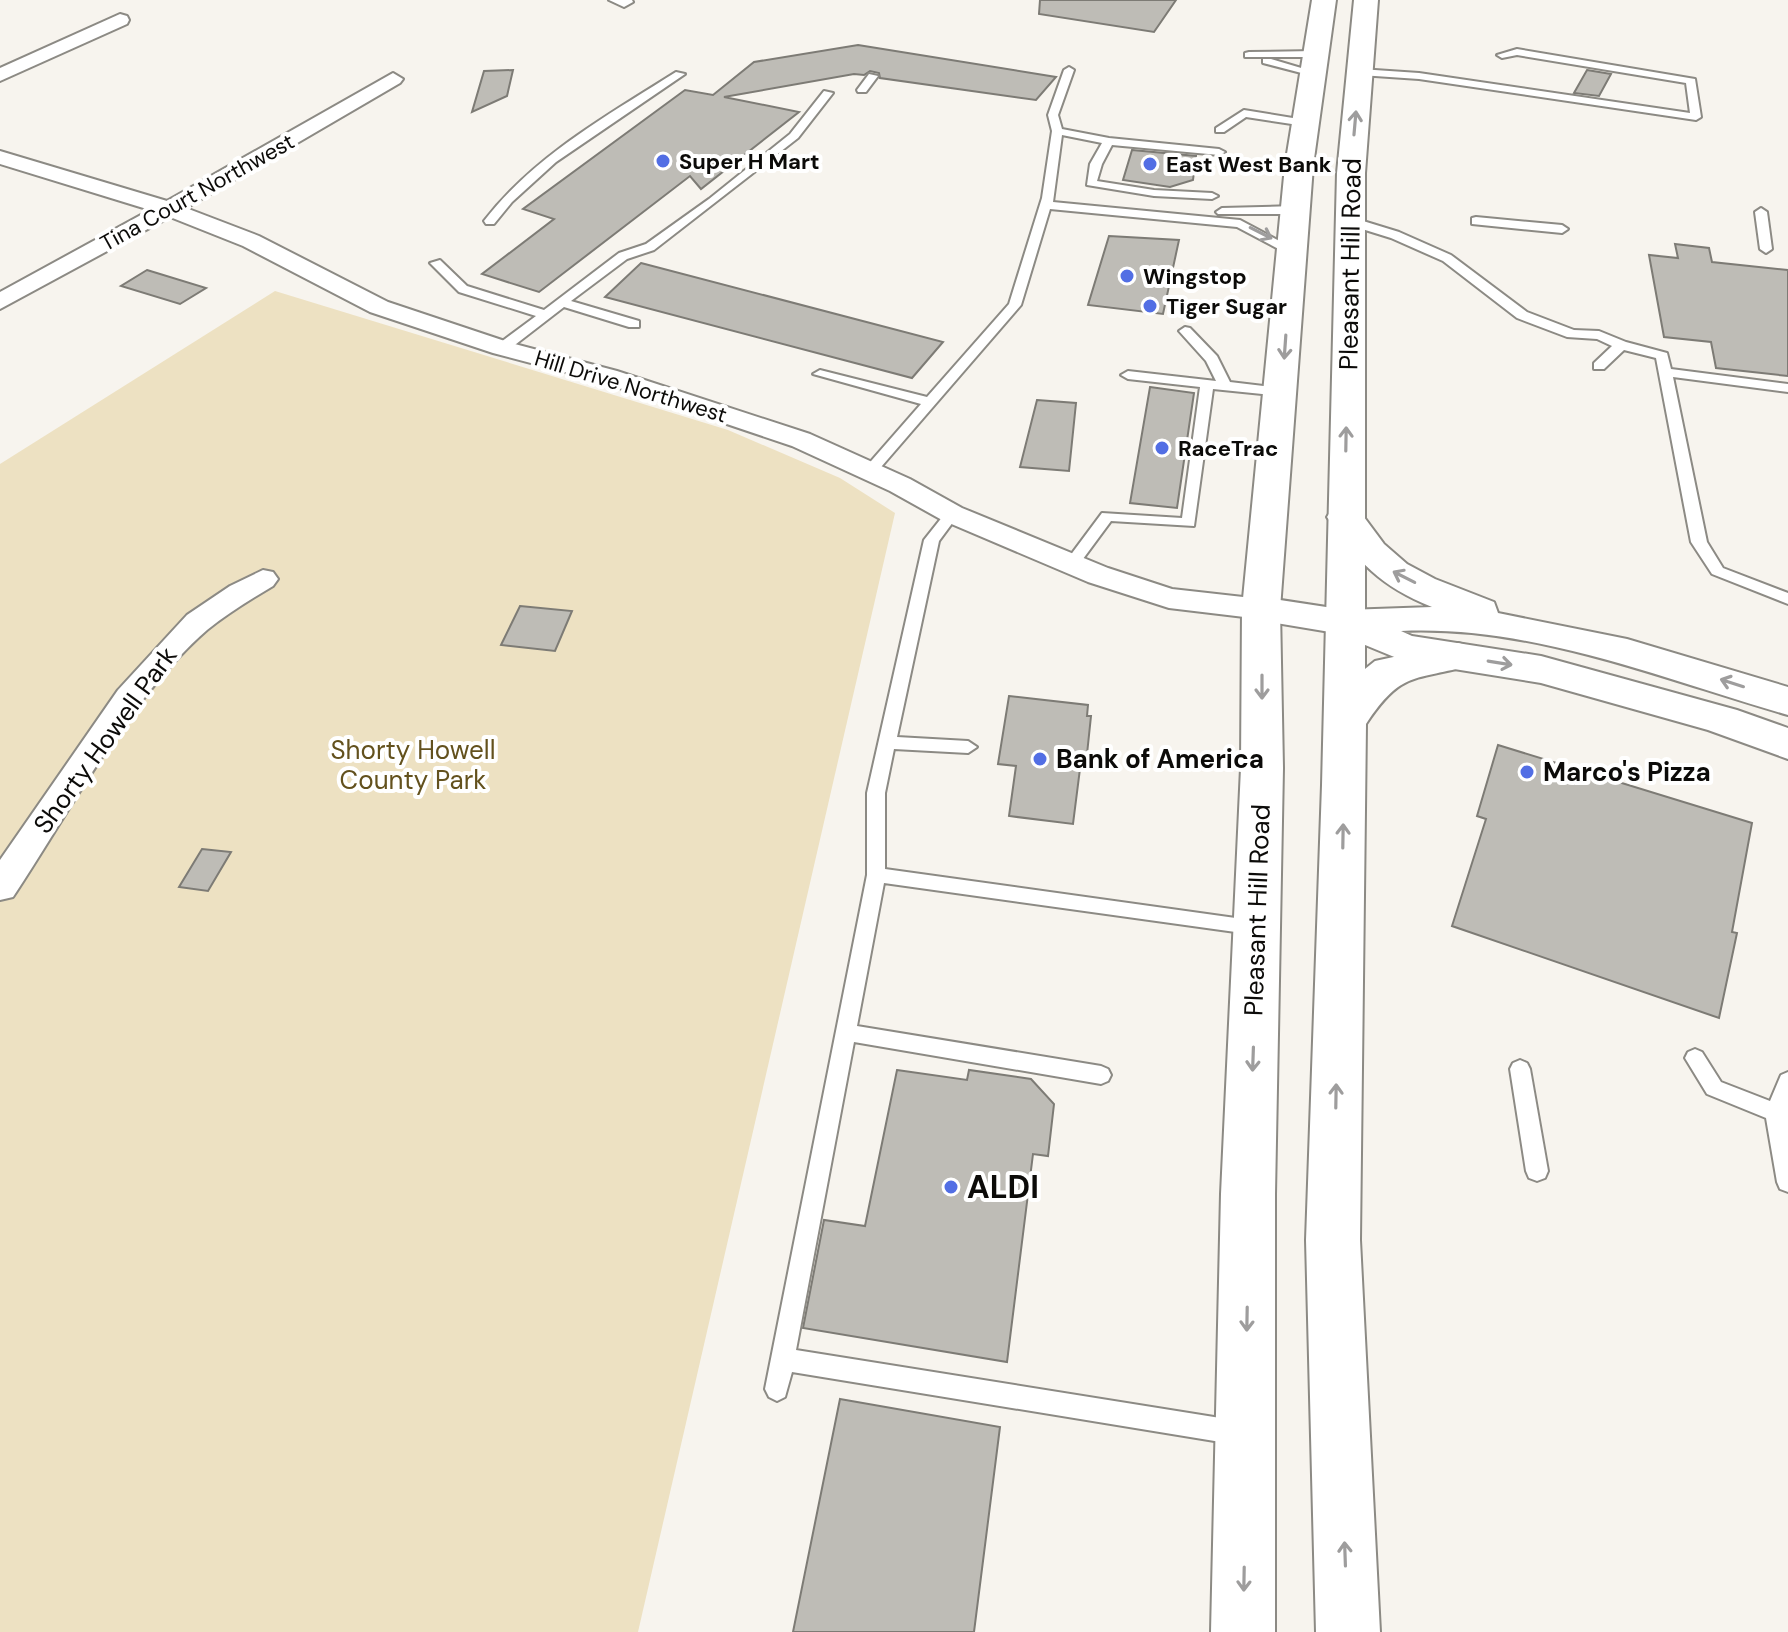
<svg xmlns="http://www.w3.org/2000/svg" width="1788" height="1632" font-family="'DM Sans',sans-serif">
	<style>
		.green { fill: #ede1c2 }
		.building { fill: #bebcb6; stroke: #7d7b75; stroke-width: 2 }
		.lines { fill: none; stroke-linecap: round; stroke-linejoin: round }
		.service-casing { stroke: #8c8a84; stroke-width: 4 }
		.minor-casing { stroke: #8c8a84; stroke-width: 4 }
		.tertiary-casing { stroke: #8c8a84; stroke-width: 4 }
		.trunk-casing { stroke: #8c8a84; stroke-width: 4 }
		.service { fill: #fff; fill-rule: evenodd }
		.minor { fill: #fff; fill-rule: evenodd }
		.tertiary { fill: #fff; fill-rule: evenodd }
		.trunk { fill: #fff; fill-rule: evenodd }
		.oneway { stroke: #9e9d9d }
		.poi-dot { fill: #526ee4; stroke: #fff; stroke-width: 3 }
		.labels { text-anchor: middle; stroke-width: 8; stroke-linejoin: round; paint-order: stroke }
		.far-poi-label { font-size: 22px; font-weight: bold; fill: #0c0b09; stroke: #fff; text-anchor: start }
		.far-street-label { font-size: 22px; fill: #0c0b09; stroke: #fff }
		.street-label { font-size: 26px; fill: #0c0b09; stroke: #fff }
		.park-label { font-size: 26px; fill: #63511d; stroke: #fff }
		.poi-label { font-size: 26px; font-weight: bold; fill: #0c0b09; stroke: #fff; text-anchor: start }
		.near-poi-label { font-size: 32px; font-weight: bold; fill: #0c0b09; stroke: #fff; text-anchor: start }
	</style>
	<rect width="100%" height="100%" fill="#f7f4ee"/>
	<polygon class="green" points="275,291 728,430 840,478 895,513 638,1632 0,1632 0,464"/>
	<g class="building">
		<polygon points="1040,0 1176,0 1154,32 1039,14"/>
		<polygon points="858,45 1056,77 1036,100 880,78 879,73 870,71 864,75 854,74 724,97 799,112 701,189 690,176 539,292 482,274 554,219 523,209 685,90 713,95 754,62"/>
		<polygon points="513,70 507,96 472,112 484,71"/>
		<polygon points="1587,70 1611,74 1599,96 1574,93"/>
		<polygon points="1132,150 1196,156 1193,180 1170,187 1123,180"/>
		<polygon points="1109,236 1179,240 1163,314 1088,305"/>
		<polygon points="1675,244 1709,248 1712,262 1788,270 1788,376 1716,368 1711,342 1664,337 1649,255 1678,258"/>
		<polygon points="641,263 943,342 912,378 605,297"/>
		<polygon points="147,270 206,288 180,304 121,286"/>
		<polygon points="1150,387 1194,393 1177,508 1130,503"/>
		<polygon points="1037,400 1076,403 1069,471 1020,467"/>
		<polygon points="520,606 572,611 555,651 501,645"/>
		<polygon points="1009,696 1088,705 1087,716 1091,716 1087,754 1082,753 1073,824 1009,816 1016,766 998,764"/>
		<polygon points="1498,745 1752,823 1732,932 1737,933 1719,1018 1452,926 1486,819 1477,816"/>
		<polygon points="202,849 231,852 208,891 179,887"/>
		<polygon points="897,1070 967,1080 969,1070 1031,1079 1054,1104 1048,1156 1033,1154 1007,1362 803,1328 824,1220 865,1226"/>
		<polygon points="840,1399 1000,1427 974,1632 793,1632"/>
	</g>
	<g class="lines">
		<g class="service-casing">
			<g id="service">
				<polygon points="1517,49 1695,79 1701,117 1696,120 1419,79 1360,75 1355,72 1360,69 1419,73 1690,113 1686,83 1517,55 1502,58 1497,55"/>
				<polygon points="1249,52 1316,51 1321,54 1316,57 1245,57 1245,53"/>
				<polygon points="1263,59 1271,59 1318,73 1313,76 1263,63"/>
				<polygon points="1069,67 1074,70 1058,115 1062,129 1109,138 1219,149 1225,152 1219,155 1112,145 1102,164 1097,181 1154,190 1212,193 1218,196 1212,199 1154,196 1087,185 1090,164 1102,143 1062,135 1053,202 1240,220 1298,251 1288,254 1237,227 1050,209 1021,305 875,474 865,474 865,468 921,404 813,374 820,370 927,397 1009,304 1042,198 1052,131 1048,115 1064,70"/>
				<path d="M 676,72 L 685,74 L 556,162 L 512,202 L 494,224 L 486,224 L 484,221 C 534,156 608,115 676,72 Z"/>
				<polygon points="869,74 878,76 866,92 858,92 857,90"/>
				<polygon points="824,91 833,93 798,138 654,250 627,259 571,301 639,321 639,327 629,327 564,307 507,351 497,351 497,345 536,316 459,292 430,263 440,260 467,286 544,310 619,253 646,244 709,199 790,134"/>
				<polygon points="1244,110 1305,120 1310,123 1305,126 1246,117 1224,132 1216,132 1216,128"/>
				<polygon points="1222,208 1295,206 1301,210 1295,214 1218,214 1216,212"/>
				<polygon points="1761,208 1767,212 1772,249 1766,253 1760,249 1755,212"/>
				<polygon points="1350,217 1399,232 1451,255 1527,312 1574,330 1599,331 1626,342 1667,353 1671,369 1788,384 1788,392 1673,377 1707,542 1723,568 1788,593 1788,604 1712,574 1691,542 1656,358 1624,350 1604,369 1594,369 1594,363 1612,346 1597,339 1567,337 1517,318 1443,261 1391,238 1346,224 1346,218"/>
				<polygon points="1476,217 1562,225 1568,229 1562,233 1472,224 1472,218"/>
				<polygon points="1185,327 1190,328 1217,356 1230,382 1281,388 1288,392 1281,396 1213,389 1194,526 1111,521 1077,567 1067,567 1064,564 1102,513 1182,518 1200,387 1128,379 1121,375 1128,371 1216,381 1206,361 1179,331"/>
				<polygon points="952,510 959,514 939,541 897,737 968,741 977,747 968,753 894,749 885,793 885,869 1257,921 1264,923 1267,928 1264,933 1257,935 884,883 857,1026 1101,1066 1108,1069 1111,1075 1108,1081 1101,1084 854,1042 796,1350 1239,1421 1248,1424 1251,1433 1248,1442 1239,1445 792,1372 785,1397 777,1401 769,1397 765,1389 867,875 867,793 924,540 947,511"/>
				<polygon points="1695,1049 1702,1052 1721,1082 1770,1101 1781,1075 1788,1072 1788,1192 1780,1189 1777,1182 1766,1118 1707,1094 1685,1058 1688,1052"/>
				<polygon points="1520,1060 1527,1063 1530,1069 1548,1171 1545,1178 1537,1181 1529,1178 1526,1171 1510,1069 1513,1063"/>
			</g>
		</g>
		<g class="minor-casing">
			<g id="minor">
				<polygon points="609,0 632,0 633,2 624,7"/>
				<polygon points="120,14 127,16 129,20 127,24 0,81 0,68"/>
				<polygon points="393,73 403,79 400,83 186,208 259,236 388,302 511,343 617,371 810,434 910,479 962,508 1108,568 1172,589 1261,599 1272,602 1276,609 1272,616 1261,619 1169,608 1088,582 942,520 890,491 792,446 599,381 493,353 370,312 243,246 170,217 0,309 0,292 150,210 0,164 0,151 167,201"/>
				<path d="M 263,570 L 273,572 L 278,579 L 273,586 C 251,599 228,613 207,630 C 130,697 70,811 13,897 L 0,900 L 0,860 L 118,690 L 187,615 L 230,586 Z"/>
			</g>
		</g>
		<g class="tertiary-casing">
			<path id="tertiary" d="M 1345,506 L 1358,509 L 1384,544 L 1407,564 L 1435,579 L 1494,602 L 1498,613 L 1627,639 L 1788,687 L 1788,715 C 1662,679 1534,625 1401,631 L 1412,636 L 1541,656 L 1737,710 L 1788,728 L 1788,759 L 1708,730 L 1541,683 L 1404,661 L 1336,633 L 1247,618 L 1242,609 L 1247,600 L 1261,597 L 1346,610 L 1432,607 C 1380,586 1358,562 1327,517 L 1332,509 Z"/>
		</g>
		<g class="trunk-casing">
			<g id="trunk">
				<polygon points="1312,0 1336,0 1313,166 1280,609 1283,768 1275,1194 1275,1632 1211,1632 1221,1194 1241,768 1242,609 1285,166"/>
				<path d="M 1354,0 L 1378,0 L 1365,173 L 1365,669 L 1375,661 L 1458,643 L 1472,647 L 1478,656 L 1472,665 C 1414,681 1402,670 1366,724 L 1360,1240 L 1380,1632 L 1316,1632 L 1306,1240 L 1322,785 L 1337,173 Z"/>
			</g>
		</g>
		<use href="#service" class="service"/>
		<use href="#minor" class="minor"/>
		<use href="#tertiary" class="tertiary"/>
		<use href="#trunk" class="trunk"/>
	</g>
	<defs><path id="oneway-shaft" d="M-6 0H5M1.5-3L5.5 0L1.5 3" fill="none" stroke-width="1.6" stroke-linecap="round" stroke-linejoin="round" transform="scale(2)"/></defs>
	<g class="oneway">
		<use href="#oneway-shaft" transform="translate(1355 123) rotate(-85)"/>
		<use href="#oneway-shaft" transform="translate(1261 233) rotate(27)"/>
		<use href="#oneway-shaft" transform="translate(1285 347) rotate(94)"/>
		<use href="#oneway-shaft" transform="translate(1346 439) rotate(-89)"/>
		<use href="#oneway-shaft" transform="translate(1404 577) rotate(-153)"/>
		<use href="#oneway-shaft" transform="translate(1500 663) rotate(9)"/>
		<use href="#oneway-shaft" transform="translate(1732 683) rotate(-162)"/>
		<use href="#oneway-shaft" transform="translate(1262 687) rotate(90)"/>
		<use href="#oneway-shaft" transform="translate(1343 836) rotate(-89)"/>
		<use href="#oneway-shaft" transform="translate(1253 1059) rotate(92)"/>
		<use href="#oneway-shaft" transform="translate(1336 1096) rotate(-89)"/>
		<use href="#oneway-shaft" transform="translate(1247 1319) rotate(91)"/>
		<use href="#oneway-shaft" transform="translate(1345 1554) rotate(-92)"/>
		<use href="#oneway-shaft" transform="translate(1244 1579) rotate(91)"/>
	</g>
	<g class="poi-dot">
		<circle cx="663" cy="161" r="8"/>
		<circle cx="1150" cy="164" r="8"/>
		<circle cx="1127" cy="276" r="8"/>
		<circle cx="1150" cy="306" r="8"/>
		<circle cx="1162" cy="448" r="8"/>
		<circle cx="1040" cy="759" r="8"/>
		<circle cx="1527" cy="772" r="8"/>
		<circle cx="951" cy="1187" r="8"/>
	</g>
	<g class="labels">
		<g class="far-poi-label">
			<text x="679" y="169">Super H Mart</text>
			<text x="1166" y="172">East West Bank</text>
			<text x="1143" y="284">Wingstop</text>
			<text x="1166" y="314">Tiger Sugar</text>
			<text x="1178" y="456">RaceTrac</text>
		</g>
		<g class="far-street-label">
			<text transform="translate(197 192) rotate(-29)" y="8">Tina Court Northwest</text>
			<text transform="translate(631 386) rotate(17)" y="8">Hill Drive Northwest</text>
		</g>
		<g class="street-label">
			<text transform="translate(1350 264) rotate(-89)" y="9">Pleasant Hill Road</text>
			<text transform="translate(105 740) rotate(-54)" y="9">Shorty Howell Park</text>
			<text transform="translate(1257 910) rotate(-88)" y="9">Pleasant Hill Road</text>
		</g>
		<g class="park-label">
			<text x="413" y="759">Shorty Howell<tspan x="413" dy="30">County Park</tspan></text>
		</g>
		<g class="poi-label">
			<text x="1056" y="768">Bank of America</text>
			<text x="1543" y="781">Marco's Pizza</text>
		</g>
		<g class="near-poi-label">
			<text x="967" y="1198">ALDI</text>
		</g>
	</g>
</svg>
